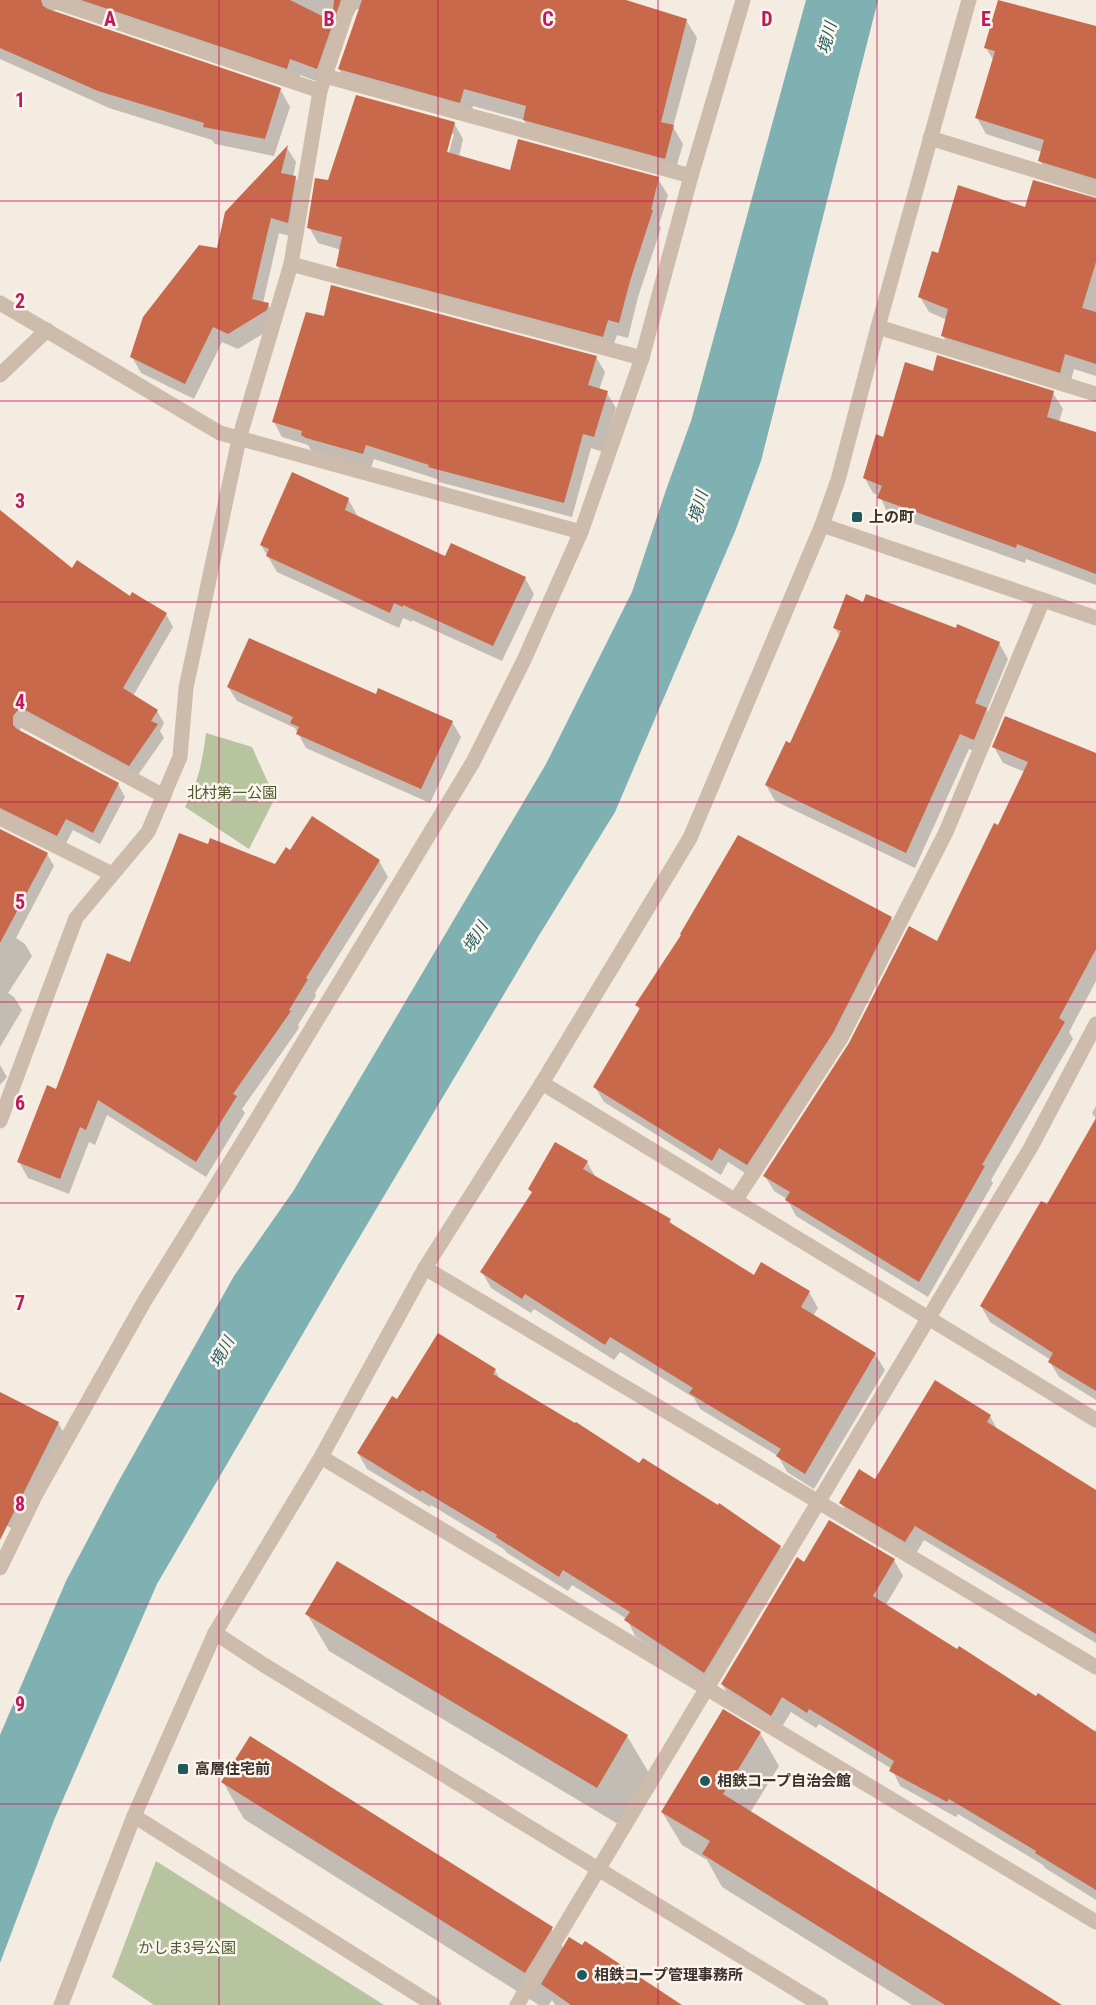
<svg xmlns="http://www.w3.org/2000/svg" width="1096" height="2005" font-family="'Roboto Condensed','Noto Sans JP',sans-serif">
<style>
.green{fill:#b8c4a0}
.water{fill:#7fb0b2}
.shadow{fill:#0003;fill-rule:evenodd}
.building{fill:#c8694b}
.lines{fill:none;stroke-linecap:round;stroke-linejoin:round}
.minor{stroke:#cdbbac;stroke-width:15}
.grid{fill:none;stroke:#c2185b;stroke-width:1.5;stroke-opacity:0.55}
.poi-dot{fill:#1f5a5e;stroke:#fbf5ee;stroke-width:2}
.labels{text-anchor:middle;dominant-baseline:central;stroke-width:5;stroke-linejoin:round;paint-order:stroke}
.poi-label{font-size:15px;font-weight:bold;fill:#3b302b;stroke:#fbf5ee;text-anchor:start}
.park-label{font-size:15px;fill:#4a5a2e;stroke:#fbf5ee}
.water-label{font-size:16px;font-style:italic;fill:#1f5a5e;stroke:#fbf5ee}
.grid-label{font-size:20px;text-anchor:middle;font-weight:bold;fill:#c2185b;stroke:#fbf5ee;stroke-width:5;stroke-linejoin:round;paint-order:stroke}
</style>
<rect width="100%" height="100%" fill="#f4ebe1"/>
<g class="green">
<path d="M206 733 252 747 275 798 249 849 185 807C198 785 203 758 206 733Z"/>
<polygon points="156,1861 384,2005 154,2005 112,1977"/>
</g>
<polygon class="water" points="806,0 878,0 761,461 736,529 615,812 538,937 340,1270 157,1584 54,1820 0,1963 0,1735 66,1581 116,1486 234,1276 294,1190 546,764 632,592 666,490 691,421"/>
<g class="shadow">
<polygon points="9,0 624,0 686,20 697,38 673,127 683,144 674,175 534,137 524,120 473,106 470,120 349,87 339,69 361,9 357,9 353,14 327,85 300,75 297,86 65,8 50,11 280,89 290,107 274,156 215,144 212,140 109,108 0,59 0,3"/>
<polygon points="1096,27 1096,191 1049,177 1040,161 1042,152 986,134 977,118 994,61 986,48"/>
<path d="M454 123 463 139 459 157 511 172 658 179 668 195 659 225 661 228 638 297 628 338 617 335 611 352 347 282 337 266 341 250 318 243 309 227 329 182ZM451 134H454L447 160 444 159Z"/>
<polygon points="287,148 296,162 293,177 295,177 304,193 297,238 279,233 263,303 268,304 277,320 276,326 238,349 222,342 194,399 141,373 132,357 219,250 226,213"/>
<polygon points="1096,199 1096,376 1074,369 1069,388 952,352 943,336 947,320 929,312 920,297 1026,209"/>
<polygon points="596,357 605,372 599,390 607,393 616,408 603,452 591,448 572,517 439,482 437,479 374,459 371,468 316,452 311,450 308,445 282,437 274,422"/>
<polygon points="934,373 1053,393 1063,409 1059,422 1096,434 1096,585 1026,559 1025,563 888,514 880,496 873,493 864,477 884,439"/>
<polygon points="348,499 357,515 357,517 446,558 525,578 534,594 502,661 412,620 412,622 403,618 399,628 277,572 261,545"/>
<polygon points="0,534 166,614 173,627 133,696 157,711 164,723 160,731 164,738 136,778 25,724 20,729 20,731 118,784 125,797 100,844 73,830 64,847 0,825"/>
<polygon points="864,604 999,643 1008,659 987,710 995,725 983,755 969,749 915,868 775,801 766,785 791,745 840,637 835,628"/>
<polygon points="228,687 376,696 452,722 461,737 430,803 306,748 295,728 237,701"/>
<polygon points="994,747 1096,756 1096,981 1069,1032 1073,1039 991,1180 993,1183 928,1297 796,1216 787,1199 774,1191 765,1176 938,943 999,827 1025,772 1003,763"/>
<polygon points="0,831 47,854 54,866 16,938 25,944 32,956 8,993 14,997 22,1010 0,1047"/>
<polygon points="209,846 275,865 290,852 379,861 388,877 315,993 316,996 298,1025 299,1028 242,1109 245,1113 206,1177 107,1115 95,1145 89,1142 69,1194 28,1178 19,1162 56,1091 131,964"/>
<polygon points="891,918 900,934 756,1180 728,1162 721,1175 604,1102 595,1087 640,1011 637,1005"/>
<polygon points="0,1065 7,1077 0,1085"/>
<polygon points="1096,1106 1096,1119 1092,1113"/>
<polygon points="1096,1121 1096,1400 1059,1377 1050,1362 1051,1360 990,1322 981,1306 1048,1206"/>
<polygon points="587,1162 596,1178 669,1220 674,1227 755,1277 809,1292 818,1308 813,1316 875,1354 885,1370 814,1489 787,1472 778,1456 700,1409 694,1398 620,1352 614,1360 534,1309 531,1313 491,1288 482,1272 533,1194 530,1189"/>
<polygon points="495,1370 501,1381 780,1547 789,1563 714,1688 635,1636 627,1619 572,1585 568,1591 507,1553 504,1549 431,1505 430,1507 367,1469 358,1453 397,1401"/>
<polygon points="0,1393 58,1423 68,1440 21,1532 0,1523"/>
<polygon points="990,1416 998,1431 1096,1491 1096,1643 924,1540 914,1557 850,1519 841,1503"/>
<polygon points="894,1560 903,1576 885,1606 1094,1732 1096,1729 1096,1900 1045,1868 1043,1865 958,1814 956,1817 900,1786 892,1769 819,1724 816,1728 791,1712 780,1730 731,1700 722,1684 804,1564"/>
<polygon points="307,1614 627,1736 649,1773 618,1824 329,1651"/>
<polygon points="760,1733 779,1766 750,1813 1059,2005 912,2005 722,1887 707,1860 682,1845 662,1812"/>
<polygon points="223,1782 551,1928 564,1949 679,2005 555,2005 552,2000 549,2005 539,2005 244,1819"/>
</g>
<g class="building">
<polygon points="0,0 41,0 43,6 48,9 281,88 265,139 203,127 204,123 98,91 0,48"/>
<polygon points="81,0 290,0 332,21 334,0 341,0 317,69 290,59 287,69"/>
<polygon points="362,0 626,0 687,19 661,122 674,125 665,159 523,120 526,106 464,89 460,103 338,69"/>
<polygon points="998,0 1096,26 1096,179 1038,161 1044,140 975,118 995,51 984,48"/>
<polygon points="356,95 455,122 447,152 510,170 518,139 659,177 651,210 653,210 630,281 619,323 608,320 603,337 336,266 342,237 307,228 315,178 328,180"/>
<polygon points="288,145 281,173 296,176 288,223 271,218 252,299 269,303 267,310 228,334 213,327 185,384 130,357 143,317 199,245 217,248 225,212"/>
<polygon points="1033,180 1096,198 1096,262 1082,308 1096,312 1096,364 1065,354 1060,373 941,336 948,309 918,297 932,251 938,253 958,185 1025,207"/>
<polygon points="331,285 597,356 588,385 608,391 594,437 583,434 564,503 428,467 429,465 366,445 363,454 306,438 301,435 302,431 272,422 306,312 324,316"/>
<polygon points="937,355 1054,391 1047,417 1096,432 1096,574 1017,544 1016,548 877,498 882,486 863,478 876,434 883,437 905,362 933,371"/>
<polygon points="292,472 349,498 345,510 445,556 451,543 526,577 493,646 403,605 403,607 394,603 390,613 266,556 269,549 260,545"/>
<polygon points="0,510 72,568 77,560 130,596 132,592 167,613 123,688 158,710 151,721 158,724 129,766 27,711 17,711 13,716 13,725 17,729 119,783 93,833 66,819 57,836 0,808"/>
<polygon points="846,594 863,602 866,594 956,628 957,624 1000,642 975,703 987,708 974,740 960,734 906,853 765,785 786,741 790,743 841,631 833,628"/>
<polygon points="249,638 376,694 378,688 453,721 421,789 296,734 299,727 290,723 293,717 227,687"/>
<polygon points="1005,716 1096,753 1096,949 1059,1018 1065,1022 982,1165 985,1166 919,1282 785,1200 790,1192 763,1176 849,1043 909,926 937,941 994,823 998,825 1028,762 992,747"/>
<polygon points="312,816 380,860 306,978 308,979 289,1010 291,1011 233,1094 237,1096 196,1162 98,1100 86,1130 80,1127 60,1179 17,1162 47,1085 56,1089 107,953 130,962 179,833 208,844 210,838 275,864 286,847 290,850"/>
<polygon points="0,829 48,853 0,943"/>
<polygon points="738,835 892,917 833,1033 747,1165 719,1148 712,1161 593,1087 640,1008 635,1005 681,935 680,934"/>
<polygon points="1096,1118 1096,1391 1048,1362 1053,1353 980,1306 1041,1201 1047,1204"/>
<polygon points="555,1142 588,1161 583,1169 671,1219 669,1222 754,1275 761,1262 810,1291 801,1307 876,1353 805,1474 776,1456 781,1449 689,1393 693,1388 610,1337 605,1345 525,1294 522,1299 480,1272 532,1192 528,1189"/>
<polygon points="438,1333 496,1369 493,1374 575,1423 576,1422 639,1463 643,1458 718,1505 719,1503 781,1546 704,1673 624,1620 630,1612 563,1570 559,1577 496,1537 497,1535 422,1490 420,1492 357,1453 392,1396 397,1399"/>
<polygon points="935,1380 991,1415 987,1422 1096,1490 1096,1634 915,1526 905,1542 839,1503 859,1469 875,1479"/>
<polygon points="0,1392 59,1422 0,1540"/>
<polygon points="829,1520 895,1559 873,1596 957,1649 959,1646 1036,1696 1038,1693 1096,1732 1096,1890 1035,1853 1036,1851 949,1799 947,1802 889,1771 894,1761 809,1709 807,1713 782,1697 771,1716 721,1684 797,1557 804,1562"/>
<polygon points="337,1561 628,1735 597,1788 305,1614"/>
<polygon points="723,1709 761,1732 723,1794 1062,2005 945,2005 702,1854 710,1841 661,1812"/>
<polygon points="250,1736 553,1927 525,1973 221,1782"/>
<polygon points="569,1937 582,1945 585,1941 682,2005 571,2005 541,1984"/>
</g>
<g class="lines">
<g class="minor">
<polyline points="51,0 320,91"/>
<polyline points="325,76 691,176"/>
<polyline points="930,138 1096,189"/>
<polyline points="291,264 642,358"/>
<polyline points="0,303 220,433 581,532"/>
<polyline points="878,327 1096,394"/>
<polyline points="0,375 47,330"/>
<polyline points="822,525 1096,618"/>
<polyline points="22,720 164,796"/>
<polyline points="0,818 112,874"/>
<polyline points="542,1083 1096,1420"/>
<polyline points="0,1121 76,918 148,832 180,757 186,688 239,439 291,264 320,91 346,13 352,0"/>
<polyline points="735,1201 841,1038 946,832 1043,600"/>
<polyline points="425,1268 1096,1667"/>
<polyline points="321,1457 1096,1922"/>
<polyline points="0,1568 37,1492 144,1302 246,1137 473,762 524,660 581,532 642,358 691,176 743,0"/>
<polyline points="215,1633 264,1665 821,2005"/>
<polyline points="134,1816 434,2005"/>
<polyline points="61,2005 134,1816 215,1633 321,1457 425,1268 542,1083 690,838 822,525 838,480 878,327 969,0"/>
<polyline points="517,2005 1031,1147 1096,1024"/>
</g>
</g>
<path class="grid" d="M219 0V2005M438 0V2005M658 0V2005M877 0V2005M0 201H1096M0 401H1096M0 602H1096M0 802H1096M0 1002H1096M0 1203H1096M0 1404H1096M0 1604H1096M0 1804H1096"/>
<g class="poi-dot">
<rect x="851" y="511" width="12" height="12" rx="3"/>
<rect x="177" y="1763" width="12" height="12" rx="3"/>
<circle cx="705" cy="1781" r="6"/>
<circle cx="582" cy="1975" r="6"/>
</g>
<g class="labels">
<g class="poi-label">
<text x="869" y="517">上の町</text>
<text x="195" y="1769">高層住宅前</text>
<text x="717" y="1781">相鉄コープ自治会館</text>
<text x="594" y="1975">相鉄コープ管理事務所</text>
</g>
<g class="park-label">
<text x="232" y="793">北村第一公園</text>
<text x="187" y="1948">かしま3号公園</text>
</g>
<g class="water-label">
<text transform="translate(827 38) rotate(-75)">境川</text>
<text transform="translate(698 507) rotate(-74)">境川</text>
<text transform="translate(475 937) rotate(-58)">境川</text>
<text transform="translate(222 1352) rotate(-61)">境川</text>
</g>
</g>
<g class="grid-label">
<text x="110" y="26">A</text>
<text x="329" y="26">B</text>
<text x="548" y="26">C</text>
<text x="767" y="26">D</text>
<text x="986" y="26">E</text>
<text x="20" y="107">1</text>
<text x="20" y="308">2</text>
<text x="20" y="508">3</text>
<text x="20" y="709">4</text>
<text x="20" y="909">5</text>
<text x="20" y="1110">6</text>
<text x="20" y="1310">7</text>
<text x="20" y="1511">8</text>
<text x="20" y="1711">9</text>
</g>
</svg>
